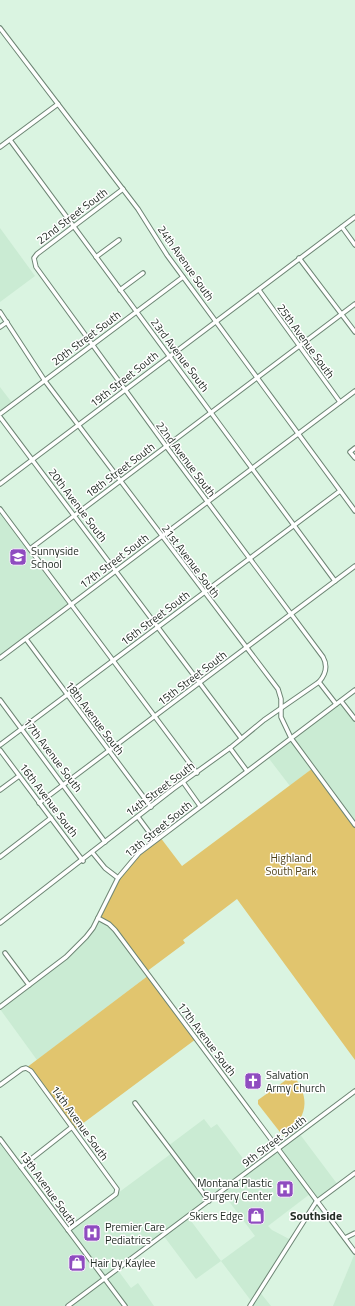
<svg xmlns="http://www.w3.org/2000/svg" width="355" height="1306" font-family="'Titillium Web',sans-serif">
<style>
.built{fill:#caebd3;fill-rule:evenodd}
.green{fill:#e1c56e}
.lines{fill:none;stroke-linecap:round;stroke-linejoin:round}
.minor-casing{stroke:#6d8574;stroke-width:5.5}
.minor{stroke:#fff;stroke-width:3.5}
.labels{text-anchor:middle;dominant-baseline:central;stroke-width:3;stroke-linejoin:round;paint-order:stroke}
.street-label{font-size:11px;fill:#232c25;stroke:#fff}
.poi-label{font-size:11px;fill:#232c25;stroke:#fff;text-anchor:start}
.park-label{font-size:11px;fill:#4e4118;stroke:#fff}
.neighbourhood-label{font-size:12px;font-weight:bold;fill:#232c25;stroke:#fff}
</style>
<rect width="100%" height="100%" fill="#daf4e1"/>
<g class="built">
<polygon points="0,228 35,276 0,302"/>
<polygon points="0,387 13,404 0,414"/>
<polygon points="0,509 71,605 0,658"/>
<polygon points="341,701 355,719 355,825 313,768 290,786 267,756"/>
<polygon points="98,918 109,924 149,975 37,1060 0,1009 78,946"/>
<path d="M204 1119 211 1128 217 1124 251 1169 299 1133 338 1185 316 1202 310 1194 268 1226 272 1230 291 1240 259 1291 271 1306H250L252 1302 221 1261 196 1279 163 1235 117 1269 131 1288 138 1283 154 1306H0V1139L68 1230 172 1153 168 1146ZM222 1192 255 1236 221 1261 188 1217Z"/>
<polygon points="355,1253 355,1306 333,1306"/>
</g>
<g class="green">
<polygon points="313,768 355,825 355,1060 237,899 183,940 185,943 146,972 115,930 98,918 118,878 140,853 160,837 182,866"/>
<polygon points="149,975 196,1039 74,1130 31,1071 26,1068"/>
<path d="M293 1075C311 1098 308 1119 283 1136L258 1104V1100Z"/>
</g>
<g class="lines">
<defs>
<g id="minor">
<polyline points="0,28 138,209 167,255 355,511"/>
<polyline points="10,140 335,581"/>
<polyline points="0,147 58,104"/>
<polyline points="342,227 355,245"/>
<polyline points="96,257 119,240"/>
<polyline points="299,258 355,332"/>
<polyline points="120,290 143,273"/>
<polyline points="259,290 340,402"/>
<polyline points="0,312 45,381 278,689 281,699 281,717 291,738 355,825"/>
<polyline points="0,327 7,322"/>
<polyline points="0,414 183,277"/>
<polyline points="0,417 241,738"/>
<polyline points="355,448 350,452 355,458"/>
<polyline points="0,484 355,217"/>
<polyline points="0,509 197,773"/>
<polyline points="30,549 355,304"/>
<polyline points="26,639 151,807"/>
<polyline points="0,658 355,391"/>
<polyline points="319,682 336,704"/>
<polyline points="0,700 105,842"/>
<polyline points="341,701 355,719"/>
<polyline points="0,745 340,491"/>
<polyline points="230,748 247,771"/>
<polyline points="0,750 83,861"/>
<polyline points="183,782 200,806"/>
<polyline points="0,790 19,776"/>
<polyline points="39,803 355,566"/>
<polyline points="138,817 155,840"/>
<polyline points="92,852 105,868 118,878"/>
<polyline points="0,857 51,818"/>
<polyline points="98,918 109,924 115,930 355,1252"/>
<path d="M0 923 173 789 230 748 264 720 319 682C326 674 328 666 323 657L166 446 36 267 34 258 37 254 123 189"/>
<polyline points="5,953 29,985"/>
<polyline points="0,1007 66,957 86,937 93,928 118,878 139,853 355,690"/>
<polyline points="0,1085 22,1069 26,1068 31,1071 117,1189 116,1194 68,1230"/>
<polyline points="135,1103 209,1201"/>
<polyline points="0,1139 125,1306"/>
<polyline points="21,1167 72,1127"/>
<polyline points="345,1238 355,1233"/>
<polyline points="68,1306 355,1091"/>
<polyline points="250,1306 316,1202 355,1173"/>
</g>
</defs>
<use href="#minor" class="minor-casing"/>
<use href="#minor" class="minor"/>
</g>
<defs>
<symbol id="school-square" viewBox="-11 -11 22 22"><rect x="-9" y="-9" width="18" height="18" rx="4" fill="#8f4cc0" stroke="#fff"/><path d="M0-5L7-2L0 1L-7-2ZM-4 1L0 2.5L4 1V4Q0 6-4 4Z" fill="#fff"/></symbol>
<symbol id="church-square" viewBox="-11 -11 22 22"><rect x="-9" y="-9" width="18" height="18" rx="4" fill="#8f4cc0" stroke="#fff"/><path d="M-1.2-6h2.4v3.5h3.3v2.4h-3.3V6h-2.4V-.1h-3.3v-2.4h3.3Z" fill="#fff"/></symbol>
<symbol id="hospital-square" viewBox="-11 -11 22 22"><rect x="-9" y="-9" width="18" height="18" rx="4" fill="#8f4cc0" stroke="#fff"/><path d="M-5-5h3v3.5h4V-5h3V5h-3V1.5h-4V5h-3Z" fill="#fff"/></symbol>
<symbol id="shop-square" viewBox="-11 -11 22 22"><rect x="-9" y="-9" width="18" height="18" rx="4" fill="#8f4cc0" stroke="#fff"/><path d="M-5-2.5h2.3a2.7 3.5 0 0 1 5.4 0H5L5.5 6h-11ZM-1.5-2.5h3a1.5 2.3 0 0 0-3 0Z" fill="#fff"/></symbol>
</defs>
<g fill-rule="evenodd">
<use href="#school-square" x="8" y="547" width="20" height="20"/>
<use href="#church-square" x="243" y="1071" width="20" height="20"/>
<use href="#hospital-square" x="275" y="1179" width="20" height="20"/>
<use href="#shop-square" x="246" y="1206" width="20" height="20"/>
<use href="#hospital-square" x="82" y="1223" width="20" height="20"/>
<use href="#shop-square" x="67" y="1253" width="20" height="20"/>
</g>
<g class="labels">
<g class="street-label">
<text transform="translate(72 216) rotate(-37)">22nd Street South</text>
<text transform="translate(186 263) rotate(55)">24th Avenue South</text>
<text transform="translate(86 338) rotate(-37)">20th Street South</text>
<text transform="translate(306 341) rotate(54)">25th Avenue South</text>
<text transform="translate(180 355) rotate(53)">23rd Avenue South</text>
<text transform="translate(124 379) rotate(-38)">19th Street South</text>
<text transform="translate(186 459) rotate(53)">22nd Avenue South</text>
<text transform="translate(120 470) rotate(-37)">18th Street South</text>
<text transform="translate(78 505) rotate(53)">20th Avenue South</text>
<text transform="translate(114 561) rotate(-37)">17th Street South</text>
<text transform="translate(191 561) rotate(53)">21st Avenue South</text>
<text transform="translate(155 618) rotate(-37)">16th Street South</text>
<text transform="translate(192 678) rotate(-37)">15th Street South</text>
<text transform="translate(95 718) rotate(53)">18th Avenue South</text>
<text transform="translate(53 755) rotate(53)">17th Avenue South</text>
<text transform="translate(160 789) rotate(-37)">14th Street South</text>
<text transform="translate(49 800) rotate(53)">16th Avenue South</text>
<text transform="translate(158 829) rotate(-39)">13th Street South</text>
<text transform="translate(207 1039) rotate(53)">17th Avenue South</text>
<text transform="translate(80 1123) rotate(54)">14th Avenue South</text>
<text transform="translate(274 1141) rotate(-37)">9th Street South</text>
<text transform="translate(48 1188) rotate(54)">13th Avenue South</text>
</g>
<g class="poi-label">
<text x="31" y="551">Sunnyside<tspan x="31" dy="13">School</tspan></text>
<text x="266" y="1075">Salvation<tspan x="266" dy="13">Army Church</tspan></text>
<text x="272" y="1183" text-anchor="end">Montana Plastic<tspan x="272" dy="13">Surgery Center</tspan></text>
<text x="243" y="1216" text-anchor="end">Skiers Edge</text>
<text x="105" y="1227">Premier Care<tspan x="105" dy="13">Pediatrics</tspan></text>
<text x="90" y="1263">Hair by Kaylee</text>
</g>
<g class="park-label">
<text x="291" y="858">Highland<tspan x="291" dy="13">South Park</tspan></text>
</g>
<g class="neighbourhood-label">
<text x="316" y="1215">Southside</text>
</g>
</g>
</svg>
